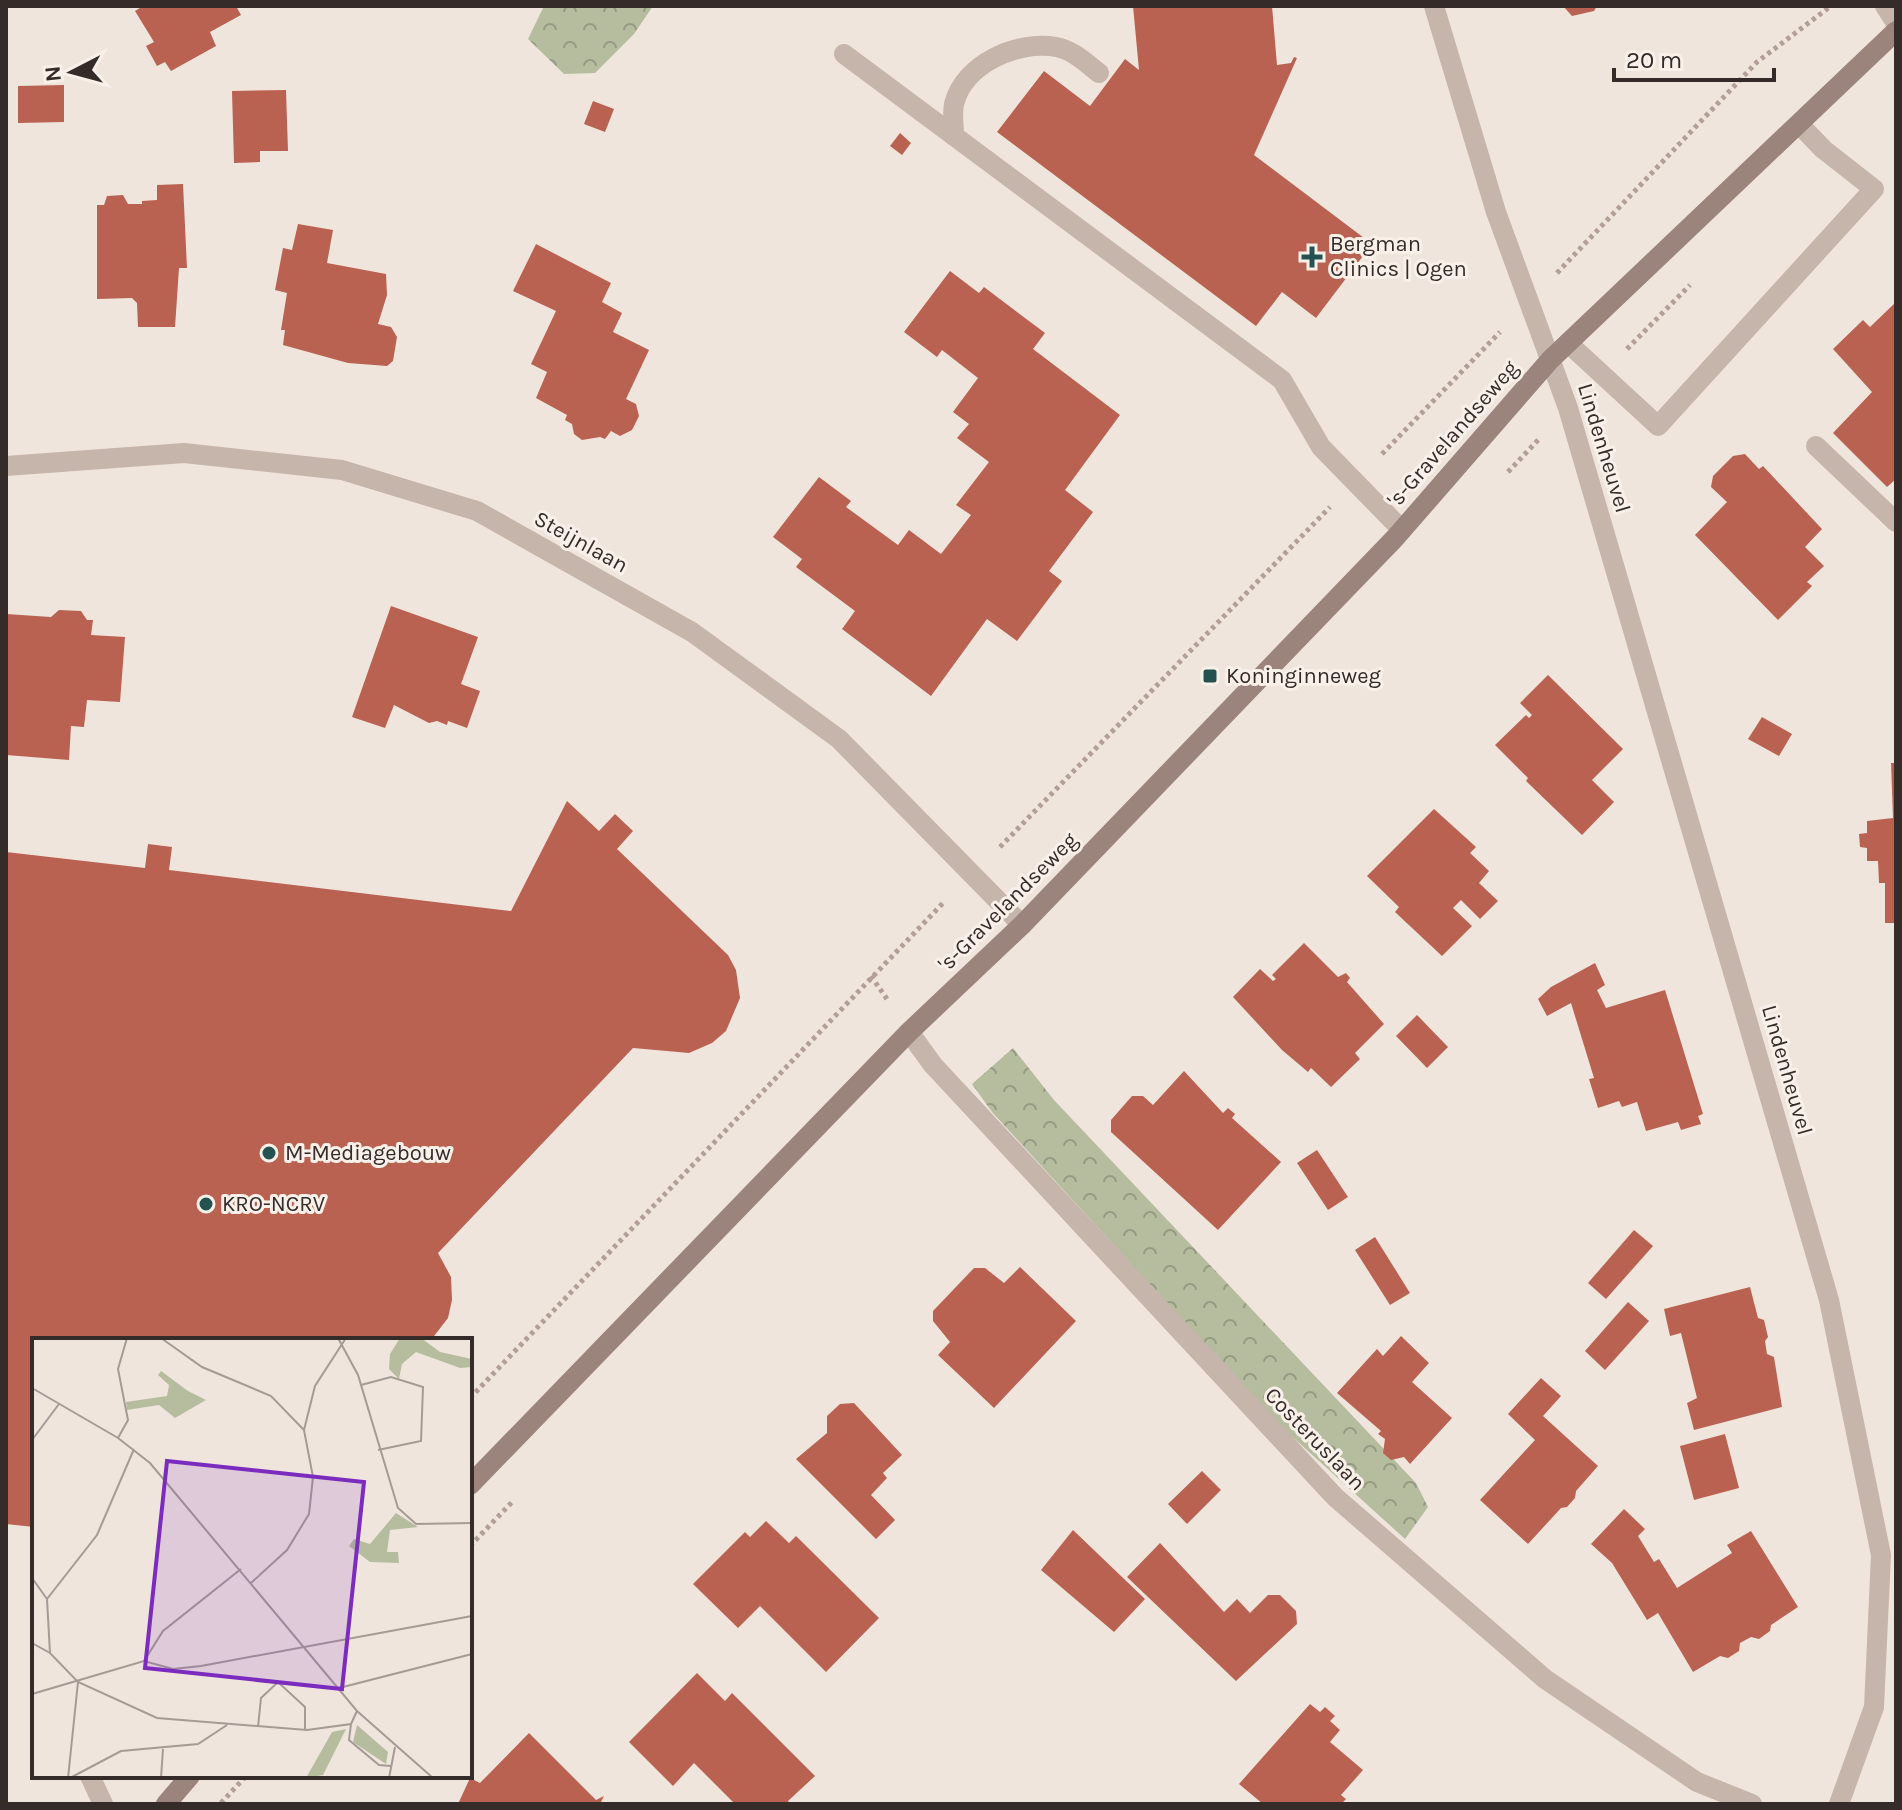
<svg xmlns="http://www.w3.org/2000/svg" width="1902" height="1810" font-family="Karla,sans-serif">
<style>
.forest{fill:url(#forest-crowns)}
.building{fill:#b96251}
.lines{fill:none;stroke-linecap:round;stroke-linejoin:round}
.path{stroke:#b29f95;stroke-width:5;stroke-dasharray:4 4;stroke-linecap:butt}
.service{stroke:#c6b5aa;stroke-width:20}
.minor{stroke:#c6b5aa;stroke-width:20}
.secondary{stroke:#9a847c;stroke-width:20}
.poi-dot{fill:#235251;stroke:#f8f0e9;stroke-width:3}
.labels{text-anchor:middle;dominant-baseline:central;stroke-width:6;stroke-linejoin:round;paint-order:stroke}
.poi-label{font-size:22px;fill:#352c29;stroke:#f8f0e9;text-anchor:start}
.street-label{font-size:22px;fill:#352c29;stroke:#f8f0e9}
.inset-road{fill:none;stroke:#a59b95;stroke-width:2}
.view{fill:#7b2cbf;fill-opacity:0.15;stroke:#7b2cbf;stroke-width:4}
.inset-edge{fill:none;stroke:#352c29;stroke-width:4}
</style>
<defs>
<pattern id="forest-crowns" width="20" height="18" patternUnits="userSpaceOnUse" patternTransform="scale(2)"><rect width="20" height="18" fill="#b6bd9f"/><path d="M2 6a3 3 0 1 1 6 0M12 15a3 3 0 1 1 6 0" fill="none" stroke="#959a82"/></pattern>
</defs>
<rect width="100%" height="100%" fill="#f0e5dd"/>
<g class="forest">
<polygon points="544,6 653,6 634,34 595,73 564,74 528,39"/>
<polygon points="1013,1048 1054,1100 1416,1483 1428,1507 1405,1539 1276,1422 992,1112 972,1084"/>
</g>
<g class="building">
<polygon points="143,6 236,6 241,15 210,32 216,46 171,71 165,62 157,66 146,46 154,42 135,11"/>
<polygon points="1133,6 1272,6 1277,65 1291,63 1294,57 1297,58 1254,155 1372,244 1316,318 1282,292 1256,326 997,132 1044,71 1090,106 1125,59 1139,70"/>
<polygon points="1563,6 1597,6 1594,11 1572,16"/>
<polygon points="64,85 64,122 18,123 18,86"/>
<polygon points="286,90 288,151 260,151 260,162 234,163 232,91"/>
<polygon points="593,101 614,109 605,132 584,124"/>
<polygon points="900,133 911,143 902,155 890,146"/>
<polygon points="183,184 187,268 179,268 175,327 138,327 137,303 132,298 97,299 97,205 104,205 107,196 123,195 128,204 142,204 142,201 157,200 157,185"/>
<polygon points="298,224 333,230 327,263 386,274 387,295 378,324 391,327 397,337 393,361 387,366 348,363 283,345 285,330 281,330 287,293 275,290 283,248 292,250"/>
<polygon points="536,244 611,283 602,302 622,313 613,332 649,350 626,399 636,404 639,416 632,430 620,436 611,431 605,439 600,437 582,440 574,434 572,424 565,420 567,415 536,398 547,372 531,364 556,311 513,291"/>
<polygon points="950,271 979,293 984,287 1045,333 1033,349 1120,415 1065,490 1093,512 1049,571 1062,581 1017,641 987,619 931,696 842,629 855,611 796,567 802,559 773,537 819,477 851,501 846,507 898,545 909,530 941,554 971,515 956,505 989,462 957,438 969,424 953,412 978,378 942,350 937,357 904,332"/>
<polygon points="1896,302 1896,479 1887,487 1833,433 1872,392 1833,349 1863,320 1870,327"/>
<polygon points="1745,454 1759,469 1763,466 1822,529 1805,547 1824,566 1807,582 1812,586 1778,620 1695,535 1727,502 1711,487 1713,476 1733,456"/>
<polygon points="391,606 478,637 461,684 480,691 467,728 448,721 447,725 437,721 429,723 394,705 385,728 352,717"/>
<polygon points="59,610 81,611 87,620 93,620 91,635 125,637 120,702 87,700 84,727 71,726 69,760 6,755 6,614 51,617"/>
<polygon points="1548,675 1623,749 1592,780 1614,802 1582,835 1526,781 1528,778 1495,745 1526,715 1529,718 1532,715 1520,703"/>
<polygon points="1762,717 1792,734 1779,756 1748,739"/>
<polygon points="1891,763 1896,763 1896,923 1885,923 1885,883 1879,883 1878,861 1867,861 1867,848 1860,847 1859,834 1867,833 1867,821 1893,818"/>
<polygon points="567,801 599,831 615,814 633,831 617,849 728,955 736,970 740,998 726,1031 712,1043 689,1053 633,1048 438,1253 451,1277 452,1300 448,1318 431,1340 34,1340 34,1527 6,1524 6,852 145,868 148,844 172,847 169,870 511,911"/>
<polygon points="1434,809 1476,847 1470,853 1489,871 1479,883 1498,901 1480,919 1461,900 1453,908 1472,926 1442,956 1395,912 1399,907 1367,876"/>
<polygon points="1304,943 1338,977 1346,973 1350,978 1347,982 1384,1024 1355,1053 1360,1059 1331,1087 1311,1068 1308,1072 1282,1050 1233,997 1260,969 1273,981 1276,979 1272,975"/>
<polygon points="1595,963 1605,985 1597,990 1606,1008 1665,990 1703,1114 1698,1116 1701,1124 1681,1130 1678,1122 1646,1131 1637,1102 1622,1107 1619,1101 1598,1108 1589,1079 1594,1078 1571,1003 1547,1016 1538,999 1551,987"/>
<polygon points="1417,1015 1448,1047 1427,1068 1396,1036"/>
<polygon points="1184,1071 1223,1113 1228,1108 1235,1114 1232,1118 1281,1162 1218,1230 1111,1132 1111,1120 1132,1096 1143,1096 1153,1105"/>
<polygon points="1317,1150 1348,1197 1328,1210 1297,1163"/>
<polygon points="1634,1230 1653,1246 1606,1299 1588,1283"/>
<polygon points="1375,1237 1410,1293 1390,1305 1355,1250"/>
<polygon points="1020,1267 1076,1321 994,1408 938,1355 950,1342 933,1321 933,1311 974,1268 985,1268 1004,1283"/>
<polygon points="1750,1287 1758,1318 1764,1320 1768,1337 1765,1341 1767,1354 1774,1357 1782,1407 1694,1430 1687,1403 1697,1398 1681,1333 1670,1336 1664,1309"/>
<polygon points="1628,1302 1649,1321 1605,1370 1585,1351"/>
<polygon points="1401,1336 1429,1363 1412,1382 1452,1418 1410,1464 1404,1457 1391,1460 1383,1453 1385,1439 1378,1434 1381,1431 1337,1393 1377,1349 1383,1356"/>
<polygon points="1541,1378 1561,1396 1543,1416 1598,1466 1576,1491 1575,1498 1567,1507 1561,1508 1528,1544 1480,1500 1535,1440 1508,1414"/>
<polygon points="854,1403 902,1455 883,1473 887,1478 871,1495 895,1520 876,1539 796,1459 827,1433 827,1416 840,1404"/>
<polygon points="1725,1434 1739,1488 1694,1500 1680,1446"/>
<polygon points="1202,1471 1221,1490 1187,1524 1168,1504"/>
<polygon points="1624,1509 1645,1529 1638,1536 1654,1562 1659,1559 1677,1588 1732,1553 1727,1545 1751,1531 1798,1607 1771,1625 1770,1631 1759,1639 1751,1637 1740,1643 1739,1651 1728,1658 1720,1656 1693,1672 1658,1613 1647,1620 1612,1563 1591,1544"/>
<polygon points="766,1521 789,1543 796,1536 879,1618 826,1672 760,1606 738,1628 693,1584 745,1532 750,1537"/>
<polygon points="1073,1530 1145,1599 1114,1632 1041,1570"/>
<polygon points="1160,1543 1224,1612 1237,1599 1250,1613 1268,1595 1280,1595 1296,1611 1297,1624 1236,1681 1127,1577"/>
<polygon points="697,1673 725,1701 732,1693 815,1776 788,1801 790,1804 735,1804 694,1763 673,1786 629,1742"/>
<polygon points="1310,1704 1320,1712 1325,1707 1335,1716 1330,1721 1340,1730 1330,1742 1363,1770 1341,1795 1346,1799 1341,1804 1263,1804 1239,1784"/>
<polygon points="529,1733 596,1800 604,1796 600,1804 458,1804 470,1778 480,1783"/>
</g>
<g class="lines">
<g class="path">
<polyline points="1557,273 1757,62 1831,6"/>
<polyline points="1627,349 1690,285"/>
<polyline points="1382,454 1500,332"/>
<polyline points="1508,472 1539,439"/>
<polyline points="1000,847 1330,507"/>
<polyline points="871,976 889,1002"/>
<polyline points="470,1398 944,902"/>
<polyline points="470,1546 514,1500"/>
<polyline points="221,1803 246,1776"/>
</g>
<g class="service">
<polyline points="844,54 1282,380 1321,447 1402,530"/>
<path d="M954 136C954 126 952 114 954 104 964 64 1017 40 1056 47 1073 50 1086 63 1099 73"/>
<polyline points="1568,343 1658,426 1874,189 1823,149 1799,124"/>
<polyline points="90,1776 103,1804"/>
</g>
<g class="minor">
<polyline points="1434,6 1496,212 1568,408 1829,1300 1881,1555 1874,1707 1839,1804"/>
<polyline points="1885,6 1896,23"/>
<polyline points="1816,446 1896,522"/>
<polyline points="6,466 184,453 342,470 477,511 692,632 839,739 1022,925"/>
<polyline points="909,1032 933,1065 1335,1497 1545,1679 1697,1782 1752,1804"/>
</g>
<g class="secondary">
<polyline points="470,1485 909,1032 1022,925 1395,538 1550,360 1896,31"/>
<polyline points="166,1804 190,1776"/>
</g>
</g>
<g class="poi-dot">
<path d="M1308 245h8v8h8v8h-8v8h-8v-8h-8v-8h8z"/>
<rect x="1202" y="668" width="16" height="16" rx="4"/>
<circle cx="269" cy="1153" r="8"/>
<circle cx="206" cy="1204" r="8"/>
</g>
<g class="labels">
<g class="poi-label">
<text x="1330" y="244">Bergman<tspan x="1330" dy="25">Clinics | Ogen</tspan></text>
<text x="1226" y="676">Koninginneweg</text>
<text x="285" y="1153">M-Mediagebouw</text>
<text x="222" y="1204">KRO-NCRV</text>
</g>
<g class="street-label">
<text transform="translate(1453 434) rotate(-49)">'s-Gravelandseweg</text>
<text transform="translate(1604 448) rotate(73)">Lindenheuvel</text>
<text transform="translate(581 542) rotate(29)">Steijnlaan</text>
<text transform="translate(1008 902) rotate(-45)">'s-Gravelandseweg</text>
<text transform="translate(1787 1070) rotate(74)">Lindenheuvel</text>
<text transform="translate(1315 1439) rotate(46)">Costeruslaan</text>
</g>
</g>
<g transform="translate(32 1338)">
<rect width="440" height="440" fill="#f0e5dd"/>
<path d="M325 387 356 414 354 426 321 404Z" fill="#b6bd9f"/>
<path d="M368 0H389L408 14 440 21V29L428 30 384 14 370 26 367 41 357 31 358 16ZM129 33 156 53 174 62 143 80 127 67 95 72 94 64 135 58 137 47 126 37ZM364 175 386 189 358 192 355 214H366L367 225 338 224 317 208 322 201 338 206ZM314 391 291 437 274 440 300 394Z" fill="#b6bd9f"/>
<path class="inset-road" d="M129 0 170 29 239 58 272 92 281 139 277 176 255 212 219 245M306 0 326 37 366 170 384 186 440 185M329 47 359 39 391 49 389 103 346 112M0 50 86 100 118 125 325 373 401 440M272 92 283 48 314 0M86 100 96 82 86 31 95 0M0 102 27 66M0 240 15 261M0 305 18 315 46 344 125 380 275 392 319 386 325 373M18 315 15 261 65 197 102 111M112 323 131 293 209 231M307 350 440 316M0 356 112 323 141 331 169 328 440 278M319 386 317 402 347 427 359 428M226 389 229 360 246 344 273 369V392M36 440 46 344M38 440 89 413 166 406 195 387M129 440 131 411M357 440 363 409"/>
<path class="view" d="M135 123 332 144 310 351 113 330Z"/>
<rect width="440" height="440" class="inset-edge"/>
</g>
<rect width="1902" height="1810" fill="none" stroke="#352c29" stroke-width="16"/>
<g transform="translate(72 72) rotate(264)" stroke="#f8f0e9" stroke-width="6" paint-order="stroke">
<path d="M0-6L14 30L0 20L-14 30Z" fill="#352c29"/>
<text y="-12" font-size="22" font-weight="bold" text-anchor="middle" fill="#352c29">N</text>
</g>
<path d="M1614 68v12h160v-12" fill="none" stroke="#352c29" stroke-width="4"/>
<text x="1626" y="68" font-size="24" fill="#352c29" stroke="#f8f0e9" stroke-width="6" paint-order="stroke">20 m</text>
</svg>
